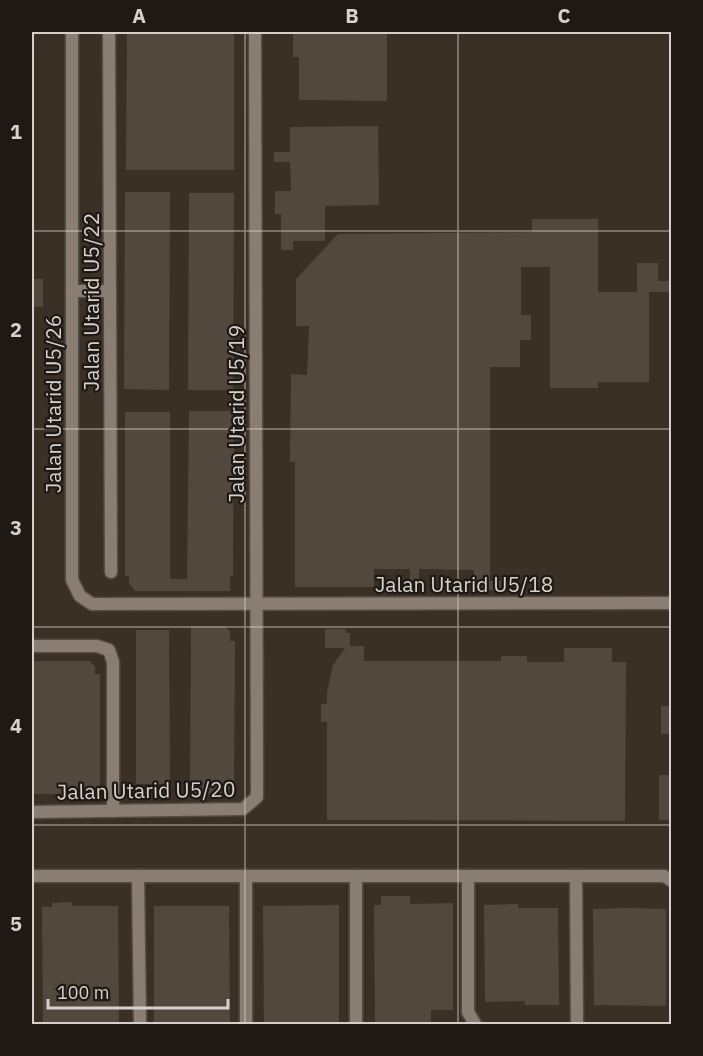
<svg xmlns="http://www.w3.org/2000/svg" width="703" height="1056" font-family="'IBM Plex Sans',sans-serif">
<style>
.building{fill:#53483e}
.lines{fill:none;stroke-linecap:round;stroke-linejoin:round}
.minor-casing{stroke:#544c43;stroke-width:15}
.minor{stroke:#8a7e73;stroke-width:12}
.grid{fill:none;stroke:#d7d0ca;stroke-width:1.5;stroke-opacity:0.55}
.labels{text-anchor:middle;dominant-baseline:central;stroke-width:4.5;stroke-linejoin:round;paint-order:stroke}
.street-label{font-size:21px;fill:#d7d0ca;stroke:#1e1915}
.neatline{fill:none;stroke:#d7d0ca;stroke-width:2}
.grid-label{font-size:20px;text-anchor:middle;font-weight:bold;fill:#d7d0ca}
</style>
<rect width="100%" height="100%" fill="#3a3026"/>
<g class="building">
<polygon points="127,32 234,32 234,170 126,170"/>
<polygon points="293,32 387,32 387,101 299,100 299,57 293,57"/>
<polygon points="378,126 379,205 325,206 325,241 293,241 293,250 281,250 281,214 275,214 275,191 291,191 290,162 274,162 274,152 290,152 290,127"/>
<polygon points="125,192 170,192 169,390 124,389"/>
<polygon points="189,193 234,193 233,390 188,390"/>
<polygon points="532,219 598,219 598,292 637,292 637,263 658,263 658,281 670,281 670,292 649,292 649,382 598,382 598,388 550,388 550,267 521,267 521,315 531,315 531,340 520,340 520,367 490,367 490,581 501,581 501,590 474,590 474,570 419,569 419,588 410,588 410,569 374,569 374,587 295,587 295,462 290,462 291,374 307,375 309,326 296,326 296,279 338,234 532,232"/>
<rect x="32" y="279" width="11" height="28"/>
<polygon points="189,411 234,411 233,576 230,576 230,591 135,591 129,583 129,576 125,576 125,412 170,412 170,579 187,579"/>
<polygon points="191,626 224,626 230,631 230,641 235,641 234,783 229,783 229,789 223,794 190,794"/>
<polygon points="325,629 346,629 346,633 350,633 350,646 364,646 364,661 501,661 501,656 527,656 527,662 564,662 564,648 612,648 612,662 626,662 625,821 327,820 327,722 321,722 321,704 327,704 327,692 333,665 345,648 325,648"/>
<polygon points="136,630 169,630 170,784 136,784"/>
<polygon points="32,661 90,661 95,667 95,674 100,674 100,794 32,794"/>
<rect x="661" y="706" width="11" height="28"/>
<rect x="659" y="775" width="13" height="45"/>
<polygon points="381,896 410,896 410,904 453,903 453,1010 431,1010 431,1024 375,1024 374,905 381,905"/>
<polygon points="72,902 72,906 118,906 119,1024 43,1024 42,907 52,907 52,903"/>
<polygon points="518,904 518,908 558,908 559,1005 525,1005 525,1001 485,1002 484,905"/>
<polygon points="339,905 339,1024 264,1024 263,906"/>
<polygon points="154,906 229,906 230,1024 154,1024"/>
<polygon points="626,908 666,909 666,1006 594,1005 593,909"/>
</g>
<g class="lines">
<defs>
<g id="minor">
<polyline points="72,32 72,580 80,596 92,604 672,603"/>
<polyline points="109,32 111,572"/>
<polyline points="72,291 110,291"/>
<polyline points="32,646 97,646 109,650 113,662 113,811"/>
<polyline points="32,812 243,809 257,797 255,32"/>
<polyline points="32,876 664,876 672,881"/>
<polyline points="138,876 140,1024"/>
<polyline points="356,876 356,1024"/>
<polyline points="468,876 468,1012 475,1024"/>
<polyline points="576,876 577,1024"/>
<polyline points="246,1024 246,876"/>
</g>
</defs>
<use href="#minor" class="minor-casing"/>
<use href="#minor" class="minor"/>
</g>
<path class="grid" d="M245 32V1024M458 32V1024M32 231H672M32 429H672M32 627H672M32 825H672"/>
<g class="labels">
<g class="street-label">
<text transform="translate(91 302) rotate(-90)">Jalan Utarid U5/22</text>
<text transform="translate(53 404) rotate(-90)">Jalan Utarid U5/26</text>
<text transform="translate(236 414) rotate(-90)">Jalan Utarid U5/19</text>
<text x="464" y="584">Jalan Utarid U5/18</text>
<text transform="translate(146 790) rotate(-1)">Jalan Utarid U5/20</text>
</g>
</g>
<rect width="703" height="1056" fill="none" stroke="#1e1915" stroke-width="66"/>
<path d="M48 999v9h180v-9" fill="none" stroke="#d7d0ca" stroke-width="3"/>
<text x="57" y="999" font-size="18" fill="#d7d0ca" stroke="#1e1915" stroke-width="4.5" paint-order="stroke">100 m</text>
<rect x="33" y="33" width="637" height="990" class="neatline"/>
<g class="grid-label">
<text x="139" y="23">A</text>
<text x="352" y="23">B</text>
<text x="564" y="23">C</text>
<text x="16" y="139">1</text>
<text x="16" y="337">2</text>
<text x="16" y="535">3</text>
<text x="16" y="733">4</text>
<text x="16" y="931">5</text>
</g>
</svg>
